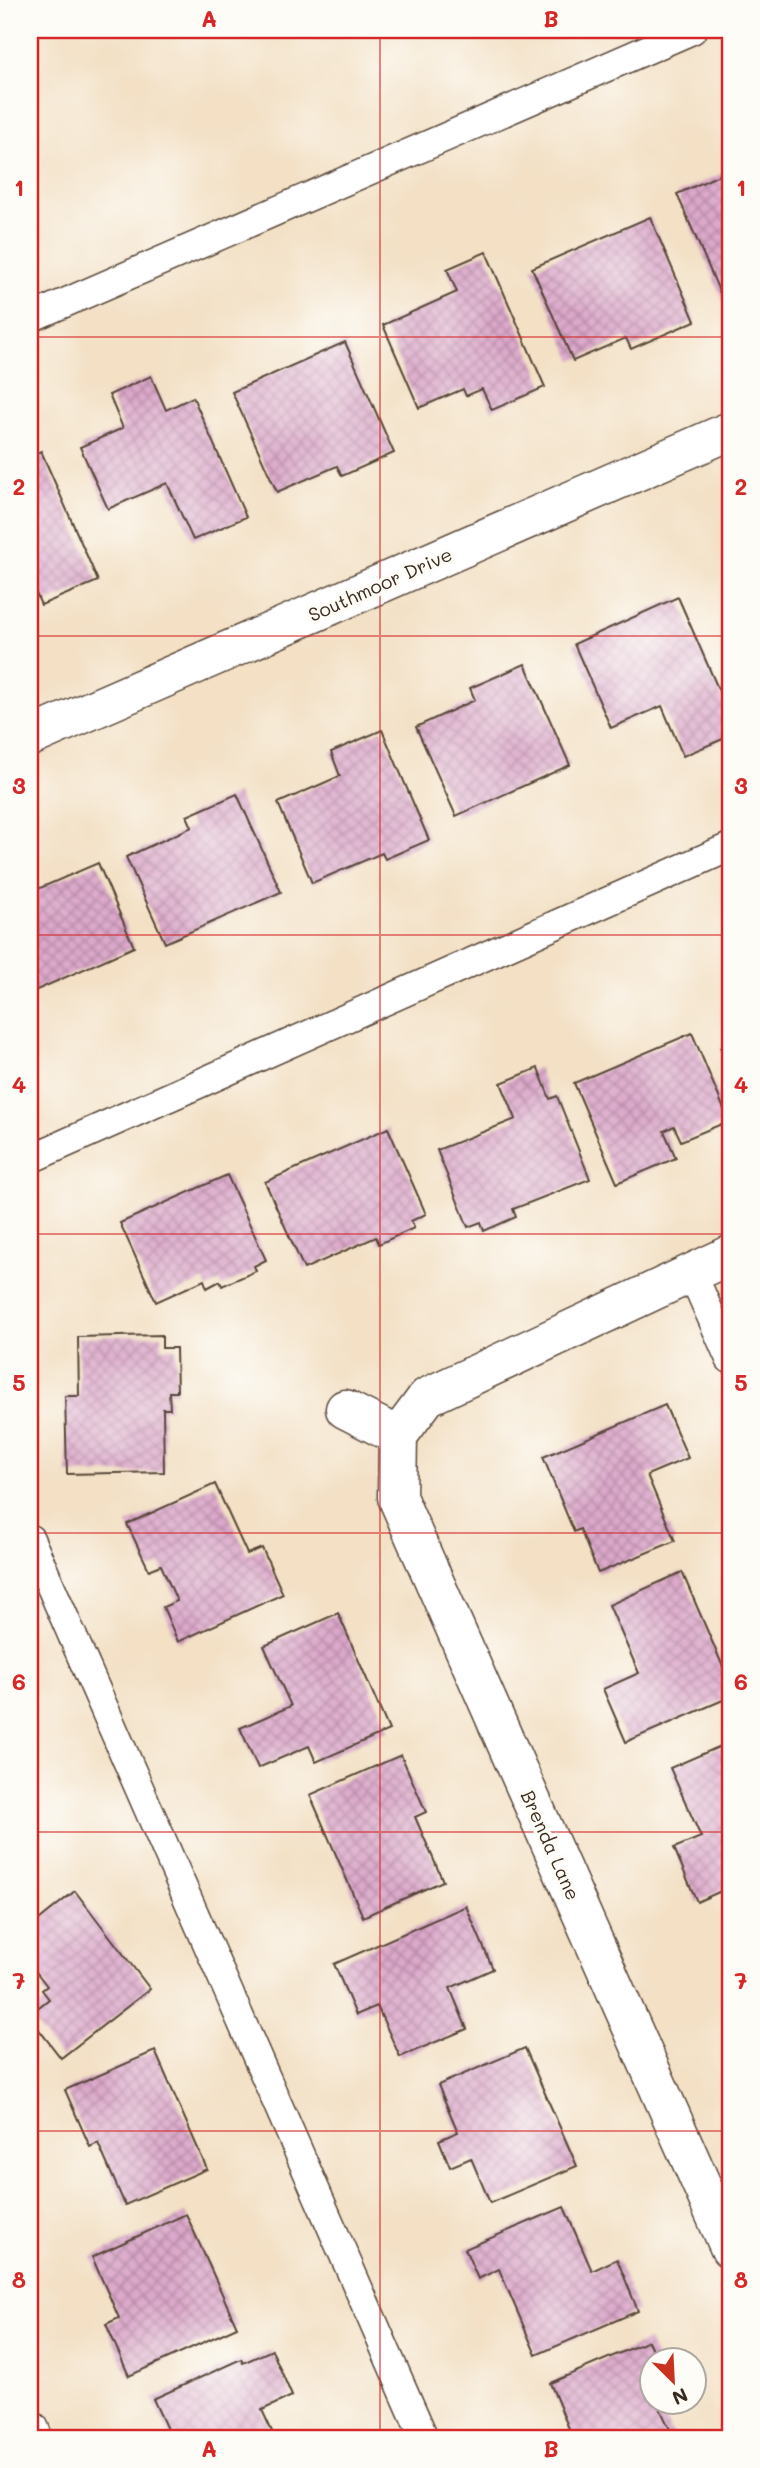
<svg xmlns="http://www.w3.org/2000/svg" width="760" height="2468" font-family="Mali,sans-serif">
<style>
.building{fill:url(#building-cross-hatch)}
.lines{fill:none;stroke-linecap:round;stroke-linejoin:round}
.service-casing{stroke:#574537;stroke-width:31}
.minor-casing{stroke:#574537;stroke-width:41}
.service{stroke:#fff;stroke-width:28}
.minor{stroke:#fff;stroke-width:38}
.grid{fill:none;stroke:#d62828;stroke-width:2;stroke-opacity:0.55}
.labels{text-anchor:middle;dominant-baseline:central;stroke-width:7;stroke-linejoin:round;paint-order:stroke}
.street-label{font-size:19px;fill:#3b2a1e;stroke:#fdfcf7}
.neatline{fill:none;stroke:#d62828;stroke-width:2.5}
.grid-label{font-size:23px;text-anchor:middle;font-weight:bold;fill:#d62828}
</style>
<defs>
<pattern id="building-cross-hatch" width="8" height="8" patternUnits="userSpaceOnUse" patternTransform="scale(1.75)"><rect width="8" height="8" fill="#dca8cb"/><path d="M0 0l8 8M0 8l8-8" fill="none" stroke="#b489a4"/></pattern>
</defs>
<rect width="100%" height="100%" fill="#fdfcf7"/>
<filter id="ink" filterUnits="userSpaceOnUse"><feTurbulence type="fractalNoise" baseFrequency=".0143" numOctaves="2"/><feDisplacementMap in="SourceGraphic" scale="14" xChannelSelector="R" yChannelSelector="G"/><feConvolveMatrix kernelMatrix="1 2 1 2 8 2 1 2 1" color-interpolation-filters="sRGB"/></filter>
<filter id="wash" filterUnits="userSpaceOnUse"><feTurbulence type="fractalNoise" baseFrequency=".00686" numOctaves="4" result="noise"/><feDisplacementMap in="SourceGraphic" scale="28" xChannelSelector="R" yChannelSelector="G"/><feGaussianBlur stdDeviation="1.57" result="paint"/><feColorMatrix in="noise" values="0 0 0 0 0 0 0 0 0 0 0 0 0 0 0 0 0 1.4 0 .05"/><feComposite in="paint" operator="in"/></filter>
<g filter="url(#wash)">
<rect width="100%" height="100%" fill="#f3e0c5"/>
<g id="blocks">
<g class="building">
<polygon points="730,170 730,305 726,307 677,194"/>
<polygon points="650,217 695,321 631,349 626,338 573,361 532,268"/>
<polygon points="486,252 545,387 492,410 482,389 466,396 463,389 419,408 383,325 457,292 447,269"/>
<polygon points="345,342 394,453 342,476 337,466 277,492 232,392"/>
<polygon points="151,376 166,410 193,397 246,517 193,540 167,483 108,509 80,447 123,428 109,395"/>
<polygon points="41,451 98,581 41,605 30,580 30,456"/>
<polygon points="678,597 730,716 730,736 683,756 662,706 611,728 574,644"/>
<polygon points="525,664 570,765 456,816 416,727 475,700 470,688"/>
<polygon points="382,730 429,840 385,859 382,853 312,883 278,803 340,776 331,752"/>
<polygon points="237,794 281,892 165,943 126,857 192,827 187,816"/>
<polygon points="98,863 134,947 30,993 30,884 35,882 38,889"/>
<polygon points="692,1033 729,1121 681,1141 674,1126 664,1131 676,1158 617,1183 574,1083"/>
<polygon points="730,1044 730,1070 721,1048"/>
<polygon points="538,1068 550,1099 557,1096 590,1179 513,1209 516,1217 484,1231 481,1222 468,1227 437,1150 516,1119 501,1083"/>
<polygon points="388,1128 426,1214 411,1221 414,1228 379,1244 376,1237 304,1269 265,1182"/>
<polygon points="227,1175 266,1260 254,1266 256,1271 222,1286 220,1281 207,1288 204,1280 156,1302 120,1223"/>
<polygon points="162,1335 162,1348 176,1348 177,1392 169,1392 170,1409 163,1409 164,1472 67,1474 65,1396 79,1396 78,1337"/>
<polygon points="665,1405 688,1458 647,1475 675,1541 598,1573 580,1529 574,1532 543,1457"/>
<polygon points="215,1484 247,1554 262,1548 283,1594 178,1642 163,1607 177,1601 161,1565 149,1570 127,1524"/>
<polygon points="682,1572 730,1683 730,1697 626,1742 603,1689 639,1673 609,1605"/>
<polygon points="338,1613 389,1730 316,1762 309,1746 258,1768 240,1728 291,1706 264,1646"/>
<polygon points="730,1742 730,1887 697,1902 674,1848 701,1837 670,1768"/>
<polygon points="401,1755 426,1812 415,1817 443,1881 363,1917 310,1795"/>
<polygon points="75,1891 150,1989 61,2058 30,2018 30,2014 49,1999 42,1990 47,1986 30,1964 30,1927"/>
<polygon points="466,1906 493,1969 450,1988 467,2029 400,2057 377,2006 356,2015 334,1964"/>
<polygon points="525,2048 577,2166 490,2203 471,2158 450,2167 439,2140 458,2132 438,2085"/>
<polygon points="155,2051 207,2169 125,2205 98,2143 90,2147 65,2090"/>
<polygon points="564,2207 592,2271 617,2259 638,2311 536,2355 499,2269 478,2279 465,2249"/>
<polygon points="186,2214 237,2327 129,2376 106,2324 119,2318 92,2257"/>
<polygon points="648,2341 657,2360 652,2360 652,2402 657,2402 674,2438 554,2438 570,2431 550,2383"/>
<polygon points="272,2350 292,2396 262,2410 275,2438 171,2438 153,2399 241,2359 243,2363"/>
</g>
</g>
</g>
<g filter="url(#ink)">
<use href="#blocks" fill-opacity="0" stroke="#574537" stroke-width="2"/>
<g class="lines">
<defs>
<g id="service">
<polyline points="30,318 692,30"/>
<polyline points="30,1159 730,847"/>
<polyline points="692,1273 730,1359"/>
<polyline points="30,1539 424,2438"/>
</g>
<g id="minor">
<polyline points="30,737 730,431"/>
<polyline points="345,1409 398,1436 427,1397 730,1255"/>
<polyline points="398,1436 397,1497 730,2249"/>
<polyline points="30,2430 33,2438"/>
</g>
</defs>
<use href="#service" class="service-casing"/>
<use href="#minor" class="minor-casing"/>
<use href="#service" class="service"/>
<use href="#minor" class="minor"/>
</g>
</g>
<path class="grid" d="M380 30V2438M30 337H730M30 636H730M30 935H730M30 1234H730M30 1533H730M30 1832H730M30 2131H730"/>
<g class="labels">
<g class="street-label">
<text transform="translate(380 584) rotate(-24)">Southmoor Drive</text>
<text transform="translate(551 1845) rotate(66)">Brenda Lane</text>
</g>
</g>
<rect width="760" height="2468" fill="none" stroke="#fdfcf7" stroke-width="77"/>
<g transform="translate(673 2381) rotate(156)"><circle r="33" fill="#fdfcf7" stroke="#afa8a0" stroke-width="2"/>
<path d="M0-5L12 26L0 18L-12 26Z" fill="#c8321e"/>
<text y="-10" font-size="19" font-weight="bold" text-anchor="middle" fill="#3b2a1e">N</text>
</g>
<rect x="38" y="38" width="684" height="2392" class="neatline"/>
<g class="grid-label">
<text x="209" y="27">A</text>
<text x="551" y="27">B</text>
<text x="19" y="196">1</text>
<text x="741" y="196">1</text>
<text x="19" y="495">2</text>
<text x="741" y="495">2</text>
<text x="19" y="794">3</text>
<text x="741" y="794">3</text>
<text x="19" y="1093">4</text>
<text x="741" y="1093">4</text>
<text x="19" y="1391">5</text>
<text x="741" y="1391">5</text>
<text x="19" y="1690">6</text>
<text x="741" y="1690">6</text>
<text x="19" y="1989">7</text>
<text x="741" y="1989">7</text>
<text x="19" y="2288">8</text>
<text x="741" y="2288">8</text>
<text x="209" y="2457">A</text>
<text x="551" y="2457">B</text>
</g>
</svg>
